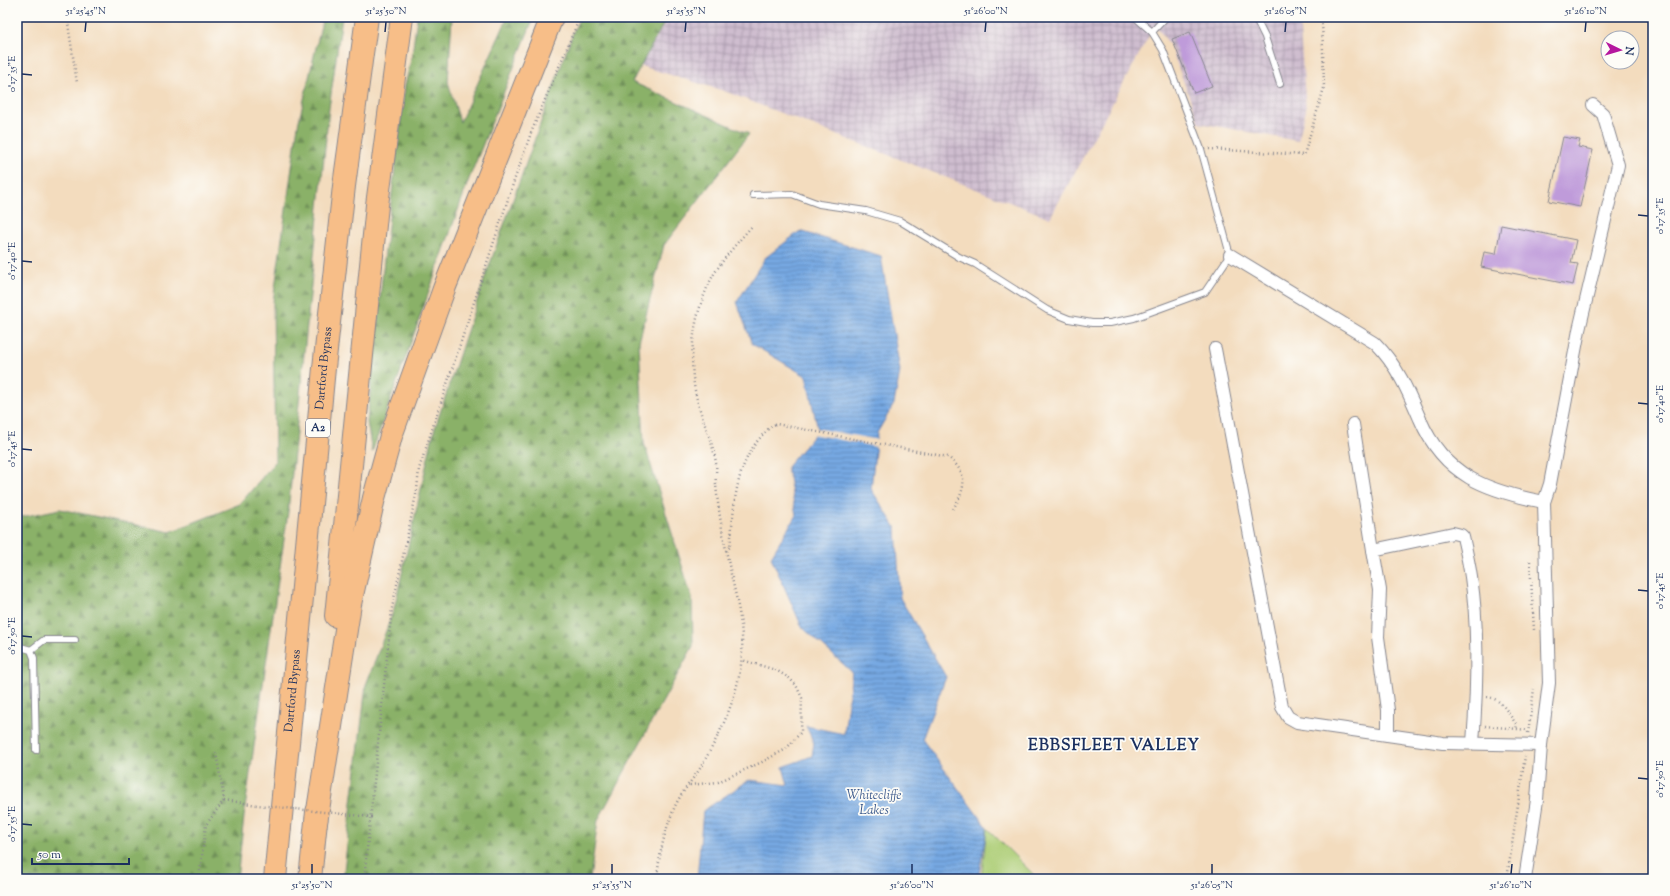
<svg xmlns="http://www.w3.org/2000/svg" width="1670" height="896" font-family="'Sorts Mill Goudy',serif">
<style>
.industrial{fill:url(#industrial-grid)}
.forest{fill:url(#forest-firs);stroke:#527063}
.park{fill:#adce77;stroke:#647e6a}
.water{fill:url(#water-rules);stroke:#486ca0}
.pier{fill:#f3dcbe}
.building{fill:#bf9bda}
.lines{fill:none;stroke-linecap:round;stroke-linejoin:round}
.lane-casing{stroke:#87868e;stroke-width:8}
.street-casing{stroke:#87868e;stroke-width:14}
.highway-casing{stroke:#87868e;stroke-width:24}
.path{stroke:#87868e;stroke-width:2.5;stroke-dasharray:1 3;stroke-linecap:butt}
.lane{stroke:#fff;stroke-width:6}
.street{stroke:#fff;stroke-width:12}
.highway{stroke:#f7be88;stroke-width:22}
.path-bridge{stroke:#87868e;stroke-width:2.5;stroke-dasharray:1 3;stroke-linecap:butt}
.ticks{fill:none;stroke:#1b2f5e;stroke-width:1.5}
.labels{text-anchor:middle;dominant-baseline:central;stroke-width:3.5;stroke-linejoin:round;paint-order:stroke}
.shield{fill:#fdfcf7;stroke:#5f6c8c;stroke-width:1}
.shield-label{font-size:11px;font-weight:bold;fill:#1b2f5e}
.street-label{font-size:12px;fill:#1b2f5e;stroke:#fdfcf7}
.water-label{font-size:13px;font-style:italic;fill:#3b598c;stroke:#fdfcf7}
.district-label{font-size:16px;font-weight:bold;letter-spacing:1px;fill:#1b2f5e;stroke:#fdfcf7}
.neatline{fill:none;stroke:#1b2f5e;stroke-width:1.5}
.ticks-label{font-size:10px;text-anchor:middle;fill:#1b2f5e}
</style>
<defs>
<pattern id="industrial-grid" width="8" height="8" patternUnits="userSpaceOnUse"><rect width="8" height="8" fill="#cfbdcf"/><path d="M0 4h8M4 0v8" fill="none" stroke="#a79aab"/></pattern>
<pattern id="forest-firs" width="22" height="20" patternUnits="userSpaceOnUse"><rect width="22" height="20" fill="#8ab168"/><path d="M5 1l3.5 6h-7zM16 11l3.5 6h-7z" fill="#709059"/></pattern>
<pattern id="water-rules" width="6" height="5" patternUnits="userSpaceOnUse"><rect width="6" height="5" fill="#76a8e2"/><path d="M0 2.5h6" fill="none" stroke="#6089ba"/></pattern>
</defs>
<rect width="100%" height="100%" fill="#fdfcf7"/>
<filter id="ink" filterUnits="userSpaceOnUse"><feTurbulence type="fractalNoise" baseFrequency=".025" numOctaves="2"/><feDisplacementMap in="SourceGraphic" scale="8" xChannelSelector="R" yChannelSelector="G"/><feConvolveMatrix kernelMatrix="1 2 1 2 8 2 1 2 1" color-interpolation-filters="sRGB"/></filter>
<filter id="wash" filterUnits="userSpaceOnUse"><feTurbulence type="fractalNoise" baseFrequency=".012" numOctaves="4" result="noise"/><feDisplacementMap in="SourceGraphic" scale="16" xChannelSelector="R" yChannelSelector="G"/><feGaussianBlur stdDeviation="0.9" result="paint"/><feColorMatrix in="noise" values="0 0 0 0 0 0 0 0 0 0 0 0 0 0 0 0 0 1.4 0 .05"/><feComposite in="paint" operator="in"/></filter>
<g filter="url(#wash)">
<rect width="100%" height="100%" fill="#f3dcbe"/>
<polygon class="industrial" points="668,17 1299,17 1306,110 1298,141 1199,123 1170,45 1155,25 1050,218 724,91 641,66"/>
<g class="forest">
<polygon points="323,17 342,17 329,108 288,512 245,808 237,879 17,879 17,518 60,509 170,532 240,504 275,462 273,302 298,125"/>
<polygon points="417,17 452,17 448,82 460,122 508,17 534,17 469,179 372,452 367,422 385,251 405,86 412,55"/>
<polygon points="580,17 667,17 632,82 749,134 664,245 639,342 644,443 692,598 693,646 598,820 590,879 343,879 366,685 394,609 434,431 482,286 574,30"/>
</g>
<polygon class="park" points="987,828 1037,878 1037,879 981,879"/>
<polygon class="water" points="800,231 881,256 900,371 894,404 877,433 871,489 896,528 900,598 946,677 922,739 987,828 978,879 697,879 703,811 749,780 788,785 783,767 812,756 814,743 806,726 844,734 852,672 802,627 771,557 796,515 787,467 818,430 806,376 752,344 737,302 765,258"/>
<polygon class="pier" points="815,428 878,440 877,447 812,434 816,429"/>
<g id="blocks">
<g class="building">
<polygon points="1190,32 1212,86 1194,93 1172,39"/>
<polygon points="1563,137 1580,140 1578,147 1593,150 1580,207 1549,201"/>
<polygon points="1501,225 1576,240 1571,263 1578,264 1573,285 1481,267 1484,252 1496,254"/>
</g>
</g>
</g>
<g filter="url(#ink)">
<use href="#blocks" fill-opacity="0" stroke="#87868e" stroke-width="1"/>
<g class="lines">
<defs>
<g id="lane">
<polyline points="1255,17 1265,37 1280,84"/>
<polyline points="1152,32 1166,17"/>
<polyline points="753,195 792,194 819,204 866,211 900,221 959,257 975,264 1047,310 1069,319 1092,323 1110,323 1134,318 1205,292 1230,255 1201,149 1163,50 1152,32 1135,17"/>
<polyline points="17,646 31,650 34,658 36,750"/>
<polyline points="31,650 44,640 75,640"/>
</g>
<g id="street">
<path d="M1230 255 1375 343C1397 365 1408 391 1420 419 1444 476 1487 491 1544 502"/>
<polyline points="1215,349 1282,707 1288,717 1297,722 1443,743 1541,745"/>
<polyline points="1353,424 1373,550"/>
<path d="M1388 735V710L1378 637 1380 590 1373 550 1453 533 1461 535 1463 537C1466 550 1469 563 1471 577 1479 630 1477 690 1473 743"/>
<polyline points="1525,879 1537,800 1541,745 1549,683 1544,502 1550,484 1579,330 1618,165 1603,114 1593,105"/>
</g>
<g id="highway">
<polyline points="336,616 377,205 402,17"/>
<polyline points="316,823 350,604 374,498 391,436 444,289 552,17"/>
<path id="s1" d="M275 879 324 368 344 186 367 17"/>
<polyline points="310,879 317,812"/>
</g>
</defs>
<use href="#lane" class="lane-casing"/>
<use href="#street" class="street-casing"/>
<use href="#highway" class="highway-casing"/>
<g class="path">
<polyline points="67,17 77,83"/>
<polyline points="1209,149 1304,155 1324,88 1322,17"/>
<path d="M726 551 730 547C734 509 734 468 760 438 764 433 769 427 776 424L948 457C969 474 966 488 953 509"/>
<polyline points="1530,561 1534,630"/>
<path d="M1487 697C1502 698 1508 714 1517 725L1516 729"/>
<polyline points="1485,726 1528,730"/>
<polyline points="1528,733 1534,689"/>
<polyline points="690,785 718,782 762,762 786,749 801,732 802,698 796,685 789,678 776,670 742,660"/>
<polyline points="199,879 206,825 224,800 216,752"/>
<polyline points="364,879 392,608 417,490 419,469 515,178 531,133 580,17"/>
<path d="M657 879C659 856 664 833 673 811 678 797 690 783 699 770 720 735 740 694 742 653 744 622 734 590 728 560 723 535 718 509 716 484 715 477 717 470 716 463 713 442 703 423 698 403 686 362 693 311 714 274 725 256 739 241 753 225"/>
<polyline points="1507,879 1525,756"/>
</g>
<use href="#lane" class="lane"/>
<use href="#street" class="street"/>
<use href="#highway" class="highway"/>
<polyline class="path-bridge" points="224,800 257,805 372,817"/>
</g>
</g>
<path class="ticks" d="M85 32 86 22M385 32 386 22M685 32 686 22M985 32 986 22M1285 32 1286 22M1585 32 1586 22M22 74 32 75M1638 215 1648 216M22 261 32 262M1638 403 1648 404M22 449 32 450M1638 590 1648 591M22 636 32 637M1638 778 1648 779M22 824 32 825M312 874V864M612 874V864M912 874V864M1212 874V864M1511 874 1512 864"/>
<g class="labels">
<rect class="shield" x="306" y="419" width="24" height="18" rx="3"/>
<g class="shield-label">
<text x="318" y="428">A2</text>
</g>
<g class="street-label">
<text stroke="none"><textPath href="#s1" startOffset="513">Dartford Bypass</textPath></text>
<text stroke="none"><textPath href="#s1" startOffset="189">Dartford Bypass</textPath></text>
</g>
<g class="water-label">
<text x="874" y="796">Whitecliffe<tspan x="874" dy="15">Lakes</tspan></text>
</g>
<g class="district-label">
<text x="1114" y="746">EBBSFLEET VALLEY</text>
</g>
</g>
<rect width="1670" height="896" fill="none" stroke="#fdfcf7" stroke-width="44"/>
<g transform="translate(1620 50) rotate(95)"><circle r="19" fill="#fdfcf7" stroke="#a3aaba"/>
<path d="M0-3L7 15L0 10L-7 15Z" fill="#b5179e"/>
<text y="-6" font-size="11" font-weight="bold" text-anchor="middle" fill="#1b2f5e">N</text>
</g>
<path d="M32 858v6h97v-6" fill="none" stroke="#1b2f5e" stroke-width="2"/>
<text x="38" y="858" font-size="12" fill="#1b2f5e" stroke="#fdfcf7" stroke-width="3" paint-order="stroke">50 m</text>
<rect x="22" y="22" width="1626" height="852" class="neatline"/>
<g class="ticks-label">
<text x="86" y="14">51°25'45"N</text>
<text x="386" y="14">51°25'50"N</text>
<text x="686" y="14">51°25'55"N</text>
<text x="986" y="14">51°26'00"N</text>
<text x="1286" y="14">51°26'05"N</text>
<text x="1586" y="14">51°26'10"N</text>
<text transform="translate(11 74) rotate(-90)" y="4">0°17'35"E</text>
<text transform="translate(1659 216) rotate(-90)" y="4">0°17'35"E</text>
<text transform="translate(11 261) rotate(-90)" y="4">0°17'40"E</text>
<text transform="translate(1659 404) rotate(-90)" y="4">0°17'40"E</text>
<text transform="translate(11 449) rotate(-90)" y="4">0°17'45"E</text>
<text transform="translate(1659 591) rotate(-90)" y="4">0°17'45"E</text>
<text transform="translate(11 636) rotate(-90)" y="4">0°17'50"E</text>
<text transform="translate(1659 779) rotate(-90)" y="4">0°17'50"E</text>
<text transform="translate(11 824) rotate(-90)" y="4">0°17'55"E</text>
<text x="312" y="888">51°25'50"N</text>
<text x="612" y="888">51°25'55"N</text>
<text x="912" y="888">51°26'00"N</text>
<text x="1212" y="888">51°26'05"N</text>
<text x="1511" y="888">51°26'10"N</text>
</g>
</svg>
